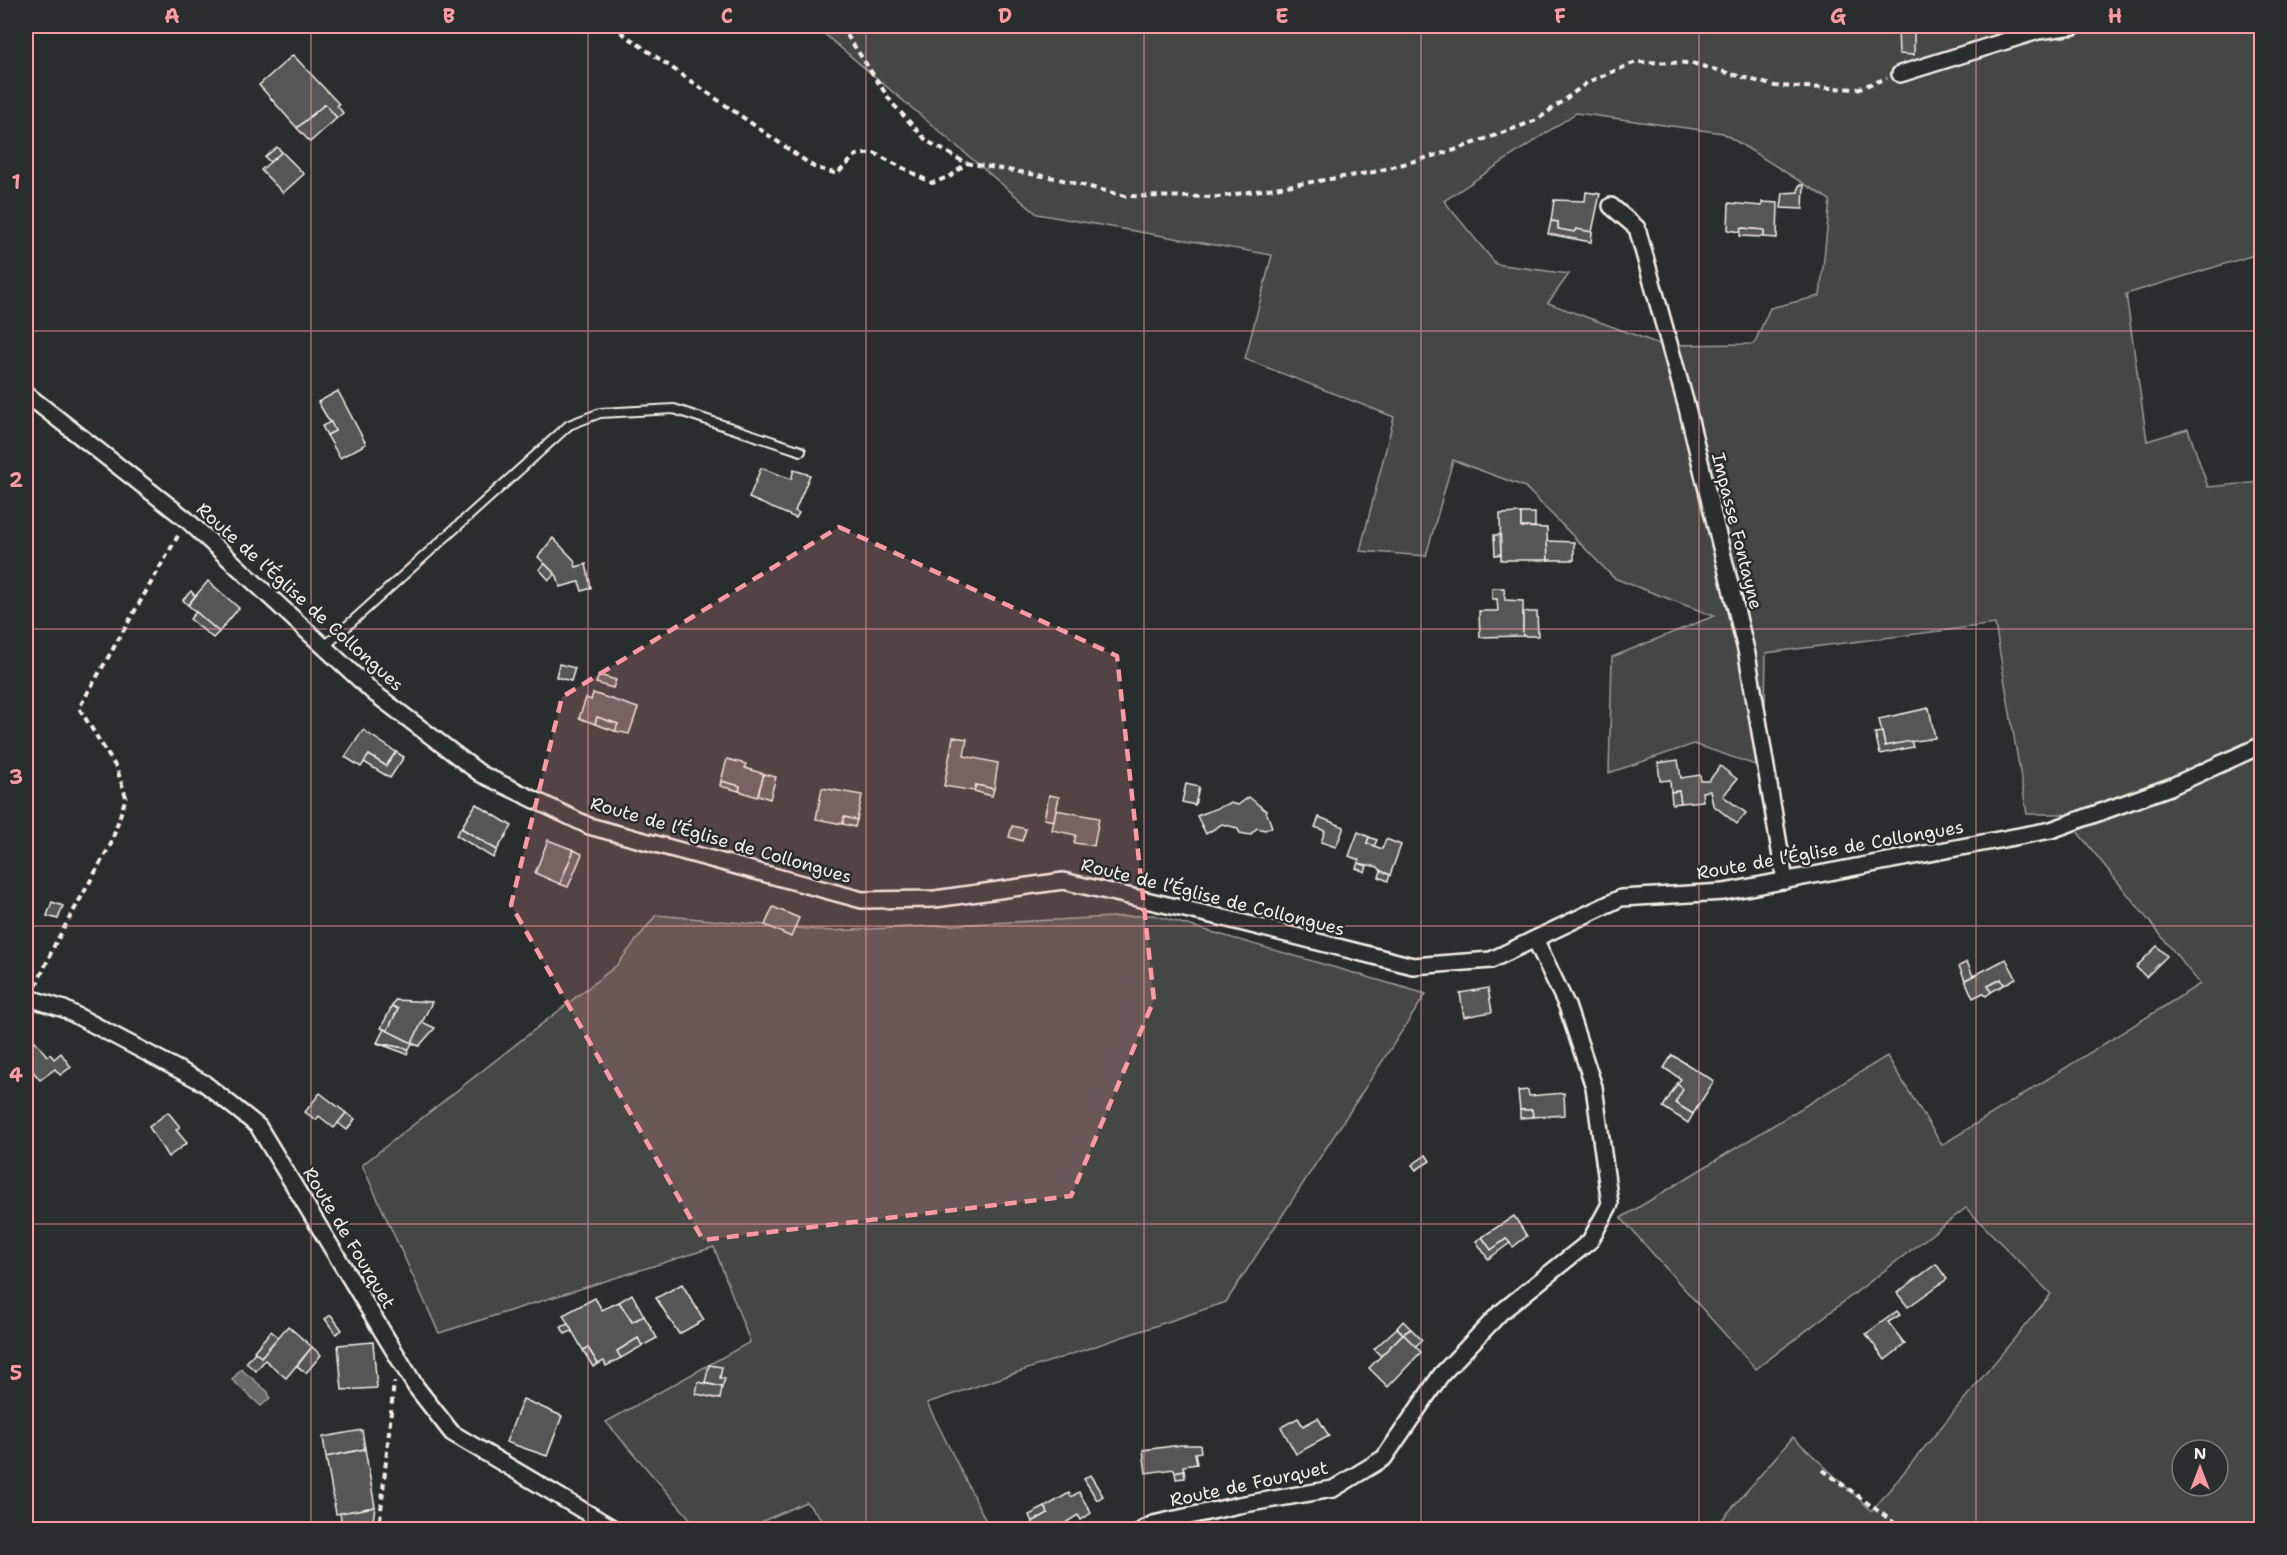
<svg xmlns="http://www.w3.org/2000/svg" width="2287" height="1555" font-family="'Shantell Sans',sans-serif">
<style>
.green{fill:#444645;stroke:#9c9c96;stroke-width:1.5;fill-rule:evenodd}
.water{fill:#676866;stroke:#9f9f9a;stroke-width:1.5}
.building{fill:#555756;stroke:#f4f1e8;stroke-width:1.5}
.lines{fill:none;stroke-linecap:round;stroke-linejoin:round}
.service-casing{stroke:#f4f1e8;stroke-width:12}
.minor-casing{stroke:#f4f1e8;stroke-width:20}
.path{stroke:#f4f1e8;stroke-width:4;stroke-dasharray:6 4.5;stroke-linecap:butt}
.service{stroke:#2a2d2e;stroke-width:8}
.minor{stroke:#2a2d2e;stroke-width:15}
.marked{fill:#ff9aa2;fill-opacity:0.2;stroke:#ff9aa2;stroke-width:4.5;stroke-dasharray:12 8;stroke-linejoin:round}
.grid{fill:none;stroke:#ff9aa2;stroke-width:1.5;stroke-opacity:0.55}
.labels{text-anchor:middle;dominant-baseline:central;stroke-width:5;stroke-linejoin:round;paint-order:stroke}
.street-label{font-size:18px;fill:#f4f1e8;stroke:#2a2d2e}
.neatline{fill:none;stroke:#ff9aa2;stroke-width:2}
.grid-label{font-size:20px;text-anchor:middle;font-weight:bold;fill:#ff9aa2}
</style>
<rect width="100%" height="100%" fill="#2a2d2e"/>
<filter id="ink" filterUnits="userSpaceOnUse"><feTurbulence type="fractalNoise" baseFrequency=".0167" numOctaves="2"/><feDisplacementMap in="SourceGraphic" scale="12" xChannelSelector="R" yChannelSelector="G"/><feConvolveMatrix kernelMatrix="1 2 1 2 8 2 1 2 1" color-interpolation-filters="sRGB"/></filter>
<g filter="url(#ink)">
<g class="green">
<path d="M815 26H2261V253L2126 294 2147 441 2188 429 2208 487 2261 482V1529H1714L1793 1437 1872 1511 2051 1294 1966 1208 1756 1369 1621 1218 1887 1056 1942 1145 2200 984 2063 814H2027L1995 624 1766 653 1764 768 1694 744 1609 773 1612 657 1714 616 1614 578 1525 487 1453 460 1426 556 1360 551 1394 417 1245 359 1272 255 1037 214ZM1576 113 1723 133 1830 200 1820 296 1770 308 1754 344 1662 345 1548 303 1569 274 1496 264 1444 201ZM2182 1450H2218V1486H2182Z"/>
<polygon points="656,915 830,931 1153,915 1426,994 1226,1302 927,1403 990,1529 831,1529 806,1502 745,1529 699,1529 606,1422 750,1342 714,1247 439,1333 362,1165 617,965"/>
</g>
<polygon class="water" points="241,1369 268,1392 270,1398 261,1406 232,1380"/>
<g class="building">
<polygon points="1898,26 1914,26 1914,55 1899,54"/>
<polygon points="293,55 339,104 337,105 343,113 337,118 325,104 297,128 259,85"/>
<polygon points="325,104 337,118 310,142 297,128"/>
<polygon points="277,147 282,152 270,162 265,157"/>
<polygon points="282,152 304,174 283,193 261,170"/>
<polygon points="1799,185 1804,185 1803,209 1781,208 1783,193 1798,192"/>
<polygon points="1586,192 1600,194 1592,232 1576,229 1574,232 1558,229 1558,222 1551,221 1554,200 1585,201"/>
<polygon points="1762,202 1778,203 1777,238 1764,237 1764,230 1741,228 1741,232 1728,230 1729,203 1762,206"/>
<polygon points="1551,221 1558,222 1558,229 1574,232 1576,229 1592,232 1591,242 1548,234"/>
<polygon points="1741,228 1764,230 1764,237 1740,236"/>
<polygon points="338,391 366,444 340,458 327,435 335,431 318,402"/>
<polygon points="331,422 335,431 327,435 322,426"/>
<polygon points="761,468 791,479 794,470 810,475 795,511 799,513 796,518 749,498"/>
<polygon points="1521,513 1521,527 1547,528 1548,560 1501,560 1500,514"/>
<rect x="1521" y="513" width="14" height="14"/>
<polygon points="1494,535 1500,535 1501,554 1495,555"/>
<polygon points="553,538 574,560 576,567 586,564 591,588 582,591 579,582 560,587 557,576 538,557"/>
<polygon points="1547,541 1574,542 1574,560 1548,560"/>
<polygon points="545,564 555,574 549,580 539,569"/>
<polygon points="208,581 239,608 219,632 188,605"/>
<polygon points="1492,588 1504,588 1505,600 1523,601 1523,636 1480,637 1479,611 1498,611 1497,599 1492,599"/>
<polygon points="191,591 195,596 188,605 183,600"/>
<polygon points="196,612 219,632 213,638 190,619"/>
<polygon points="1523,612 1537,612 1538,636 1523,636"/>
<polygon points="559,664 575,668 571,681 556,677"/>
<polygon points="599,675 616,680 613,688 596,683"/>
<polygon points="593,693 638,708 629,734 615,731 618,724 597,717 595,724 579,718 586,698 591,700"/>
<polygon points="1929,708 1935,738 1885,746 1879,719"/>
<polygon points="597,717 618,724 615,731 595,724"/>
<polygon points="363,730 396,752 386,766 369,755 361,767 345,757"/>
<polygon points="1882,732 1885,746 1911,741 1913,747 1880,754 1875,733"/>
<polygon points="953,737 967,739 964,756 998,763 994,789 976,785 974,791 944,786"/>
<polygon points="396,752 404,757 390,778 364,762 369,755 386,766"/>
<polygon points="727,759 746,764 745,768 764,774 757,797 739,791 740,786 721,781"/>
<polygon points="1678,760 1681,778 1700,775 1701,781 1709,781 1720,766 1737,779 1723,796 1746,813 1737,824 1713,805 1710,791 1702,792 1703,801 1681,803 1679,791 1671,792 1670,780 1660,781 1658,763"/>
<polygon points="764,774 776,777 770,799 758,795"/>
<polygon points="721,781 740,786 739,791 720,786"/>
<polygon points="1186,784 1199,787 1195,805 1182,802"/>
<polygon points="976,785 994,789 992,796 974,791"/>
<polygon points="822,788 862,795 857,820 844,817 843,824 816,819"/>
<polygon points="1679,791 1681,803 1672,804 1671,792"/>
<polygon points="1049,795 1059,797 1054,821 1044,819"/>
<polygon points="1249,797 1266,811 1272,827 1265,830 1257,828 1250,835 1240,833 1237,828 1222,824 1206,834 1197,816 1230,803 1238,805"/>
<polygon points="476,804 512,826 497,850 461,828"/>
<polygon points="1056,810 1099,818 1094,846 1074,843 1076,835 1052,830"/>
<polygon points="844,817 857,820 855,827 843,824"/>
<polygon points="1319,817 1344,827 1336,847 1321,842 1325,831 1315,827"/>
<polygon points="1012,826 1026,829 1022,841 1009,837"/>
<polygon points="461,828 497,850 493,858 456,835"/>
<polygon points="1358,832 1369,837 1367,843 1382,849 1386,839 1401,845 1390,875 1381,871 1378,867 1358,863 1359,860 1349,856"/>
<polygon points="1369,837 1377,840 1374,846 1367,843"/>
<polygon points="548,840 574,850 560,884 535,873"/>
<polygon points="574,850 582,854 568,887 560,884"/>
<polygon points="1358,863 1367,866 1365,872 1356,868"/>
<polygon points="1381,871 1390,875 1388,881 1379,877"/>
<polygon points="52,902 63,906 58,919 47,916"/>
<polygon points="773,907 799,918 791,937 765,925"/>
<polygon points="2157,946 2167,956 2146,977 2136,967"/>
<polygon points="2006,959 2016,978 2004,985 2001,979 1988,986 1991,992 1986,996 1983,993 1973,998 1965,980"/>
<polygon points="1967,962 1973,976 1965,980 1959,966"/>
<polygon points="2001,979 2004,985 1991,992 1988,986"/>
<polygon points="1488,988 1492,1012 1464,1017 1460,993"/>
<polygon points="395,1000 432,1002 412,1043 387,1031 398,1009 392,1006"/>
<polygon points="392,1006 398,1009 387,1031 381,1028"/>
<polygon points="422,1022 435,1028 419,1046 412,1043"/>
<polygon points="384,1029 412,1043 409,1049 377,1043"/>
<polygon points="35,1041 47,1056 50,1054 54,1059 61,1053 71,1067 60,1075 55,1069 40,1080 31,1069 29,1072 26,1068 26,1049"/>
<polygon points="377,1043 409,1049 407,1054"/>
<polygon points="1672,1055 1714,1081 1693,1114 1675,1103 1683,1089 1677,1084 1681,1079 1664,1068"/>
<polygon points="1677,1084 1683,1089 1675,1103 1693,1114 1688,1123 1663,1107"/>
<polygon points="1528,1090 1529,1096 1564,1093 1565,1115 1533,1117 1532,1110 1520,1110 1518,1091"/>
<polygon points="320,1093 346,1113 334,1128 319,1116 316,1120 305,1112"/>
<polygon points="1520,1110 1532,1110 1533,1117 1520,1118"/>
<polygon points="168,1112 180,1127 176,1130 187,1143 168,1157 149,1127"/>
<polygon points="346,1113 355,1119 347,1130 338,1123"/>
<polygon points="1426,1155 1430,1161 1416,1170 1412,1165"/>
<polygon points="1514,1216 1527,1236 1513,1247 1506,1239 1491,1250 1482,1237"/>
<polygon points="1482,1237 1491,1250 1506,1239 1510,1243 1488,1259 1476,1241"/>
<polygon points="1936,1264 1947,1279 1908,1307 1897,1293"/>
<polygon points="682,1284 704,1320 679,1334 656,1298"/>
<polygon points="632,1294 644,1316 632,1322 619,1302"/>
<polygon points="595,1298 602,1310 619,1302 632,1322 644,1316 657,1338 642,1346 638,1338 617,1351 621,1358 606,1366 604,1361 598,1364 588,1348 583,1350 563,1315"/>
<polygon points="1897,1311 1900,1315 1888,1322 1905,1344 1885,1360 1866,1334"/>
<polygon points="331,1315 342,1330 336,1334 325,1319"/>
<polygon points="1403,1321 1411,1329 1403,1334 1397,1328"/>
<polygon points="568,1324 572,1331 565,1334 561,1327"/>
<polygon points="288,1326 312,1347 286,1378 265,1360 256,1371 246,1363 255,1352 261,1357"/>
<polygon points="1397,1328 1403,1334 1381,1356 1374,1349"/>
<polygon points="1411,1329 1422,1340 1415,1347 1403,1334"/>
<polygon points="271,1331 278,1337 261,1357 254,1351"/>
<polygon points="1403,1334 1421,1352 1388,1387 1369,1368"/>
<polygon points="638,1338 642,1346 621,1358 617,1351"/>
<polygon points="373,1342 377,1388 342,1390 338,1345"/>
<polygon points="312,1347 321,1355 306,1373 297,1366"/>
<polygon points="588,1348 598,1364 593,1367 583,1350"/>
<polygon points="709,1365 722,1367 720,1378 725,1379 722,1387 705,1383"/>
<polygon points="698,1382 722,1387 720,1399 696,1394"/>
<polygon points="523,1399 562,1416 547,1456 506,1442"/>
<polygon points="1298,1418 1303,1426 1318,1418 1329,1436 1296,1454 1281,1427"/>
<polygon points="362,1430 365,1449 326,1457 323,1437"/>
<polygon points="1181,1445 1200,1445 1201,1452 1195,1453 1197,1464 1183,1466 1184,1470 1175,1472 1174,1469 1146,1473 1143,1450"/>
<polygon points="365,1449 375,1507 336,1514 326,1457"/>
<polygon points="1184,1470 1185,1478 1176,1479 1175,1472"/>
<polygon points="1090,1475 1103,1496 1097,1500 1084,1479"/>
<polygon points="1079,1492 1091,1513 1081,1520 1078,1515 1065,1523 1067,1527 1062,1530 1037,1530 1032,1522 1048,1513 1045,1507 1069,1493 1071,1497"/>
<polygon points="375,1507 372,1527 342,1527 340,1513"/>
<polygon points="1045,1507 1048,1513 1032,1522 1029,1515"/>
<rect x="342" y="1527" width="22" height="3"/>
</g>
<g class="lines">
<defs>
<polyline id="service" points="324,647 569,425 600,413 674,409 801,451"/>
<g id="minor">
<polyline points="1900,74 2038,31 2074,26"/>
<polyline points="1611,206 1637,228 1687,408 1747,654 1785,881"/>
<polyline points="26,394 187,520 374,693 481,774 589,826 862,900 935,899 1063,881 1224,918 1413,966 1491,960 1621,898 1724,892 2051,830 2170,787 2262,745"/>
<polyline points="26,997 64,1009 204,1083 258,1126 416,1387 452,1433 616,1530"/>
<polyline points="1142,1530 1153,1524 1239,1505 1333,1489 1384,1458 1441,1375 1500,1313 1590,1241 1610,1204 1594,1087 1567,1006 1535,939"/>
</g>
</defs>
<use href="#service" class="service-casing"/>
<use href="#minor" class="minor-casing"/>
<g class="path">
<polyline points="612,26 814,167 837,174 856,155 874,153 932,183 951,176 966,163"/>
<polyline points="841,26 892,103 927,141 966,163 1055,178 1125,196 1218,197 1374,172 1455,150 1537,120 1588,82 1636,62 1691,63 1775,86 1857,89 1887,78"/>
<polyline points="36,986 55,944 111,844 126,797 117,769 79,708 179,534"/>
<polyline points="1823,1470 1904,1530"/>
<polyline points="379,1530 394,1382"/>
</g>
<use href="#service" class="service"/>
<use href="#minor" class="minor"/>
</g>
</g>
<path class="marked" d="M839 527 1117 656 1154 1000 1071 1196 703 1240 511 905 562 697Z"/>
<path class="grid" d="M311 26V1530M588 26V1530M866 26V1530M1144 26V1530M1421 26V1530M1699 26V1530M1976 26V1530M26 331H2262M26 629H2262M26 926H2262M26 1224H2262"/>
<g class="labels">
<g class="street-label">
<text transform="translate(1737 531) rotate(76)">Impasse Fontayne</text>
<text transform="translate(300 597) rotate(42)">Route de l’Église de Collongues</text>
<text transform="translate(721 840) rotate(16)">Route de l’Église de Collongues</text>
<text transform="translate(1830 850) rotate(-10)">Route de l’Église de Collongues</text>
<text transform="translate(1213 897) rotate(14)">Route de l’Église de Collongues</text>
<text transform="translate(349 1238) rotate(59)">Route de Fourquet</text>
<text transform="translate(1249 1484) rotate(-12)">Route de Fourquet</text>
</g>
</g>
<rect width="2287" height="1555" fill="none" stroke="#2a2d2e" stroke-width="66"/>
<g transform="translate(2200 1468)"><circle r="28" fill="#2a2d2e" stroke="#7b7b78" stroke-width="1.5"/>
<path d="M0-4.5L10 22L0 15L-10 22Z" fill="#ff9aa2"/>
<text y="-9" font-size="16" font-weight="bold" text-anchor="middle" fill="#f4f1e8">N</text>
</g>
<rect x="33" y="33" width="2221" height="1489" class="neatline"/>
<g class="grid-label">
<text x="172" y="23">A</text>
<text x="449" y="23">B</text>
<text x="727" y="23">C</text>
<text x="1005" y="23">D</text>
<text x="1282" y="23">E</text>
<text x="1560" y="23">F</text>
<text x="1838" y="23">G</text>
<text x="2115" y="23">H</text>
<text x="16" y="189">1</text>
<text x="16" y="487">2</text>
<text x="16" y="784">3</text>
<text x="16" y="1082">4</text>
<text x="16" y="1380">5</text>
</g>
</svg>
